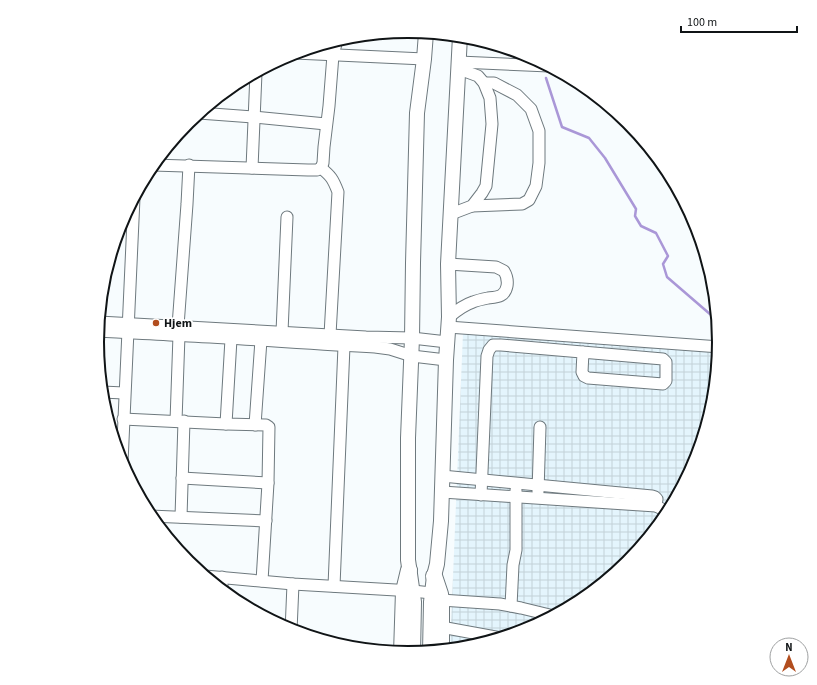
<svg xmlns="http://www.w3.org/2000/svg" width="817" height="685" font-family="'Source Sans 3',sans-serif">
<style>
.industrial{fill:url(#industrial-grid)}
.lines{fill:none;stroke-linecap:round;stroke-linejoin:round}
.stream{stroke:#aa97d7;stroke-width:2.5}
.minor-casing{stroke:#6e797e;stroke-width:13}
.major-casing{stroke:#6e797e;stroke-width:16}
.highway-casing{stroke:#6e797e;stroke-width:18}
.minor{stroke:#fff;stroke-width:11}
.major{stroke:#fff;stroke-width:14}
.highway{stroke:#fff;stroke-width:16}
.poi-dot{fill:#b24d1e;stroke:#fff;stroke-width:1.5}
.labels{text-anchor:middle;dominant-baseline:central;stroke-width:3.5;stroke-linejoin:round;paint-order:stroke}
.poi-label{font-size:12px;font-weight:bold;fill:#101416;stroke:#fff;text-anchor:start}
.rim{fill:none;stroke:#101416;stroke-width:2}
</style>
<defs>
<pattern id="industrial-grid" width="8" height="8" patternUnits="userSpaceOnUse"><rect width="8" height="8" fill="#e4f5fd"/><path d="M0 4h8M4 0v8" fill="none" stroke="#c3d1d8"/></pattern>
</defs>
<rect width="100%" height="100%" fill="#f7fcfe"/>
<polygon class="industrial" points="463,333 719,349 714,403 696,462 667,516 629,563 581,602 527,630 469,648 450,650"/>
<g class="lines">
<polyline class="stream" points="546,78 562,127 589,138 605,158 636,209 635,216 641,226 656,233 668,256 663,264 667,277 718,321"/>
<defs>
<g id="minor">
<polyline points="295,53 424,59"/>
<polyline points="459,62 549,66"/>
<polyline points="199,113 253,117 326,124"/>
<polyline points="153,165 308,170 317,170 321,168"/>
<polyline points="252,168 256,73"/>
<path d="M321 168C331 176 333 179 338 192L330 335"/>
<polyline points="321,168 323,163 324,147 329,106 333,55 337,40"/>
<polyline points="472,206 522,204 529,200 536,186 539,163 539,131 531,109 517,95 494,83 484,83"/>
<polyline points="451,214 472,206 482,193 486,186 492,124 490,98 484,83 478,76 459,69"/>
<path d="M448 264 496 267 504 271C507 276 508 280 507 286 505 297 497 297 488 298 483 299 478 300 473 302 464 305 456 311 449 317"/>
<polyline points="99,322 366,337 412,338 447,342"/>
<polyline points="178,326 187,204 189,165"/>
<polyline points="448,327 720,347"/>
<path d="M98 331C129 333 159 334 189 336 251 339 313 344 375 347L390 349 412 356 446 360"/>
<polyline points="282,332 287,217"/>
<polyline points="102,392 124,393"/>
<polyline points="123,419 226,424 266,425 269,427 268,483 262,581"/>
<polyline points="176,421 179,335"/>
<polyline points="226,424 231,339"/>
<polyline points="255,425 261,340"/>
<polyline points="122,463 134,198"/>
<polyline points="442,476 652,496 655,497 657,499 656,506"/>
<polyline points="182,478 268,483"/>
<polyline points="442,492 656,506 666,511 669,513"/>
<polyline points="538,492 540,427"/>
<polyline points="481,495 487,356 489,350 493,345 501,345 663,359 666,362 666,381 663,384 588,378 584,376 582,372 583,352"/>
<polyline points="150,516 266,521"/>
<polyline points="181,517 184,421"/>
<polyline points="205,576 293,584 413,591 440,594"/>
<polyline points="334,586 344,346"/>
<polyline points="222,590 222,577"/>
<polyline points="441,600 500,604 521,608 554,616"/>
<polyline points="511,606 513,565 516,550 516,490"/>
<polyline points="441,627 501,638"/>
<polyline points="291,631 293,584"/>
</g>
<g id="major">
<polyline points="430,652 431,602 434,576 437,564 441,521 446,360 449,317 448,264 460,36"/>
<polyline points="413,654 414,602 408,560 408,438 412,338 413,263 417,113 424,59 426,33"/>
</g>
<g id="highway">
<polyline points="434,576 440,594 441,600 441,651"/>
<polyline points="402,653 404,591 409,570"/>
</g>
</defs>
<use href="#minor" class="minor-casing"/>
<use href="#major" class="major-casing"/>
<use href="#highway" class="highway-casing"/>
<use href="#minor" class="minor"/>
<use href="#major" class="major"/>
<use href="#highway" class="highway"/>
</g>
<circle class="poi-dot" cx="156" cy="323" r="4"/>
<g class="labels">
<g class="poi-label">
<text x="164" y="323">Hjem</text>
</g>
</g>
<path d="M0 0H817V685H0ZM104 342a304 304 0 1 1 608 0a304 304 0 1 1-608 0Z" fill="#fff" fill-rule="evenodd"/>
<path class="rim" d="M104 342a304 304 0 1 1 608 0a304 304 0 1 1-608 0Z"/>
<g transform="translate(789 657)"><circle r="19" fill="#ffffff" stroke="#9fa1a2"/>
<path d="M0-3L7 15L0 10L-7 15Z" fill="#b24d1e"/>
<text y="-6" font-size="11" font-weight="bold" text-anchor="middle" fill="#101416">N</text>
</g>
<path d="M681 26v6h116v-6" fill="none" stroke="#101416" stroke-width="2"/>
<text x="687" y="26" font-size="12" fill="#101416" stroke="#ffffff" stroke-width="3" paint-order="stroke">100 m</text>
</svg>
